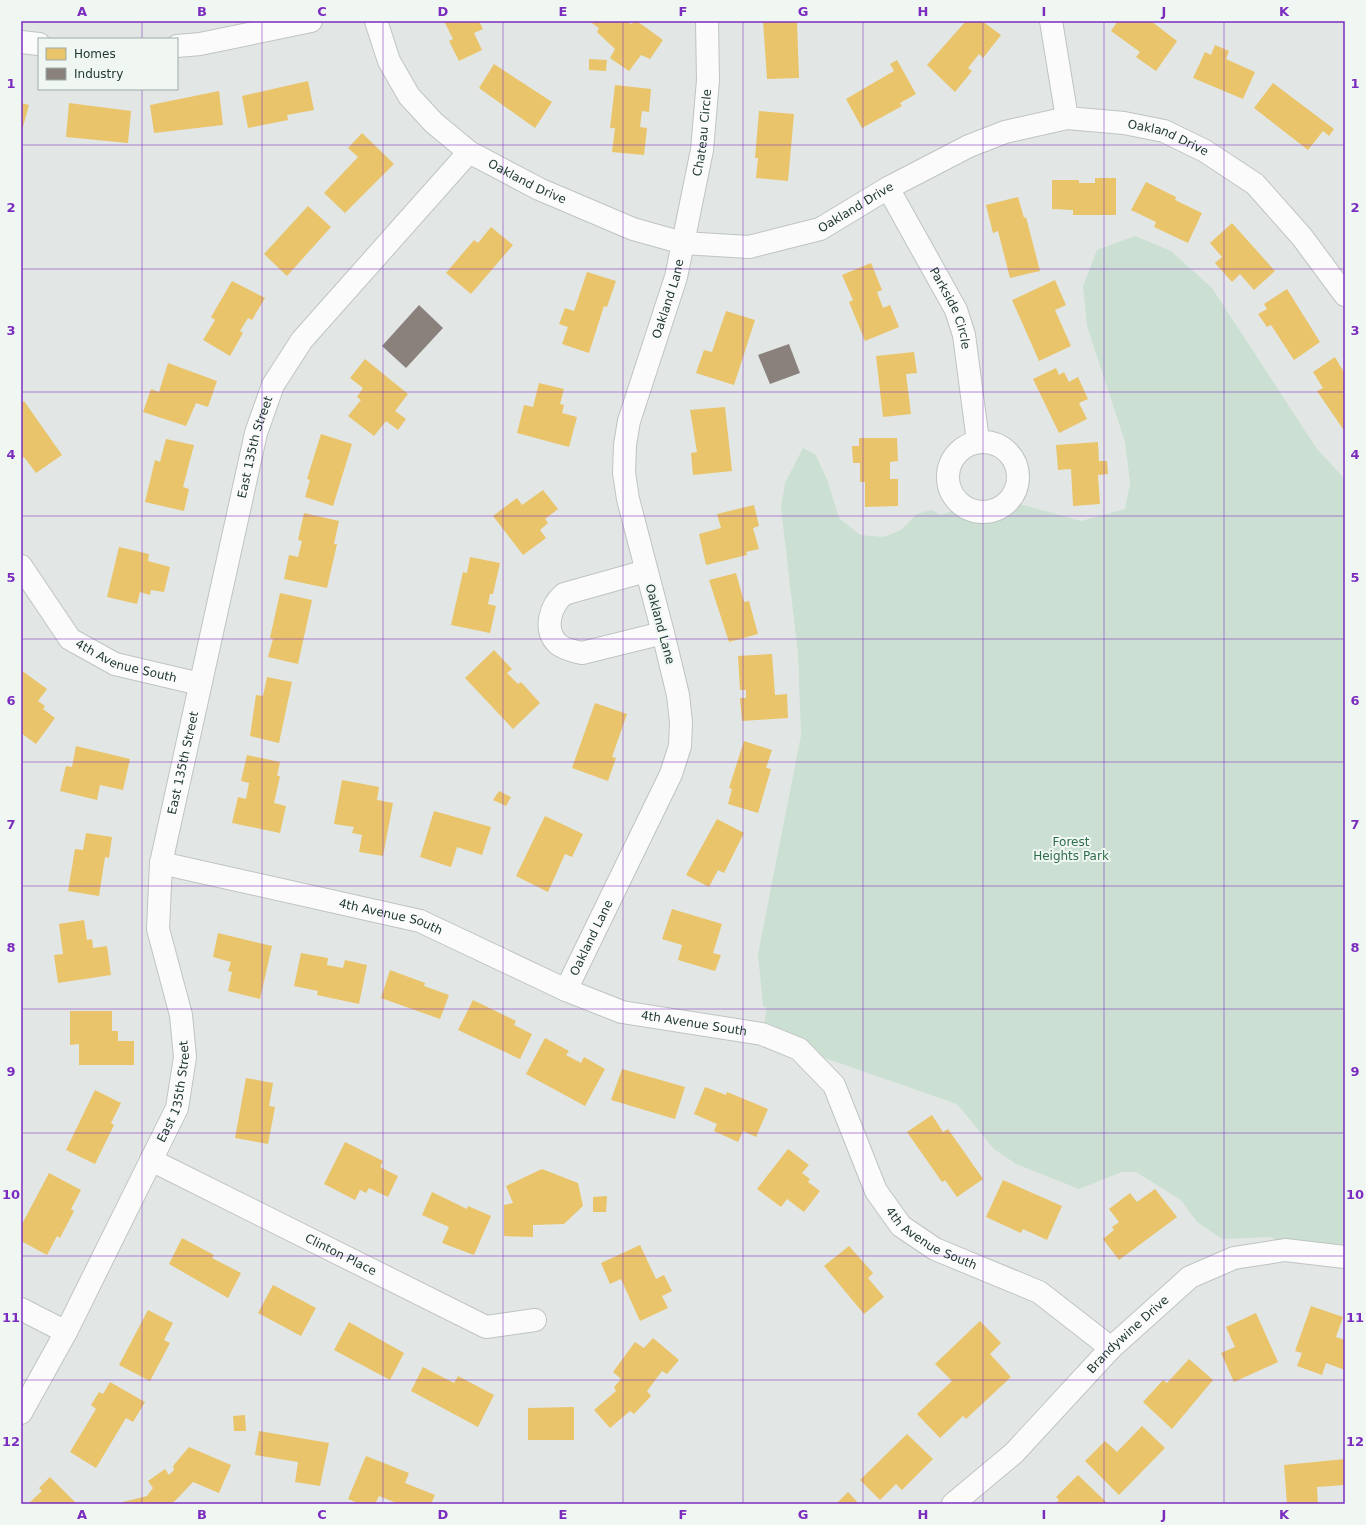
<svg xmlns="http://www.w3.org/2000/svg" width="1366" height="1525" font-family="'DejaVu Sans',sans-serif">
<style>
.green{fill:#cbe0d2}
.homes{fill:#e9c46a}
.industry{fill:#8a817c}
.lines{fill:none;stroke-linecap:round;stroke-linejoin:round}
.street-casing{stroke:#bfc4c2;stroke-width:24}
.street{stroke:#fbfbfb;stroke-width:22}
.grid{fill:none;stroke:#7b2cbf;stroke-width:1;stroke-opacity:0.55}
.labels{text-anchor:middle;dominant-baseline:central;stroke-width:4;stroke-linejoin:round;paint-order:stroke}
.street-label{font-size:12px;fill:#213934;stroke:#f0f7f3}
.park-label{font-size:12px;fill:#2e6e49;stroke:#f0f7f3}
.neatline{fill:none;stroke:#7b2cbf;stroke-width:1.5}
.grid-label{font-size:13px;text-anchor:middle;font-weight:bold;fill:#7b2cbf}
</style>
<rect width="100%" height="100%" fill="#e2e7e5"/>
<path class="green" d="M1135 236 1171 251 1212 288 1317 449 1345 479V1257L1285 1250 1272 1237 1222 1239 1197 1222 1181 1200 1136 1172H1122L1079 1189 1016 1164 994 1149 957 1104 799 1049 762 1034 767 1008 763 1006 758 954 801 735 798 654 781 508 785 483 803 448 815 454 827 479 839 518 860 535 884 537 901 530 917 514 931 510 941 515 964 507C983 514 992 513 1009 501L1081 521 1125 509 1130 483 1125 442 1087 326 1083 286 1097 250Z"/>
<g class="homes">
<polygon points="444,21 479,21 483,29 474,33 482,50 459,61 449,41 453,39"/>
<polygon points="589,21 626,21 631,24 637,21 663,40 650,59 641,55 629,71 610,58 615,49 597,32 599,28"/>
<polygon points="763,21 797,21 799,78 767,79"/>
<polygon points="966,21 982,21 1001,35 983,58 979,54 968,68 972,71 955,92 927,65"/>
<polygon points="1118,21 1151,21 1177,41 1156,71 1136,57 1140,52 1111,31"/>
<polygon points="1215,45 1229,51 1226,59 1255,72 1243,99 1193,78 1205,52 1211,55"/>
<polygon points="589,59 607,60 606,71 589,70"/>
<polygon points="897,60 916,94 900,103 902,106 862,128 846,99 894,71 890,64"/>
<polygon points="494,64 552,102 535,128 479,88"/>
<polygon points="308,81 314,110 287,115 288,120 248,128 242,96"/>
<polygon points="1273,83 1334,129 1329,136 1323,131 1308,150 1254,108"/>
<polygon points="615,85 651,89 649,112 642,111 640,127 647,128 644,155 612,152 615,128 610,128"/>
<polygon points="219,91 223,125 154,133 150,105"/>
<polygon points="21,103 29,105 21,134"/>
<polygon points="69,103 131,111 128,143 66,137"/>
<polygon points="759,111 794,114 788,181 756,178 758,158 755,158"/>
<polygon points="362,133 394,164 345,213 324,193 358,157 348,148"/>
<polygon points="1095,178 1116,178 1116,215 1073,215 1073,210 1052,209 1052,180 1079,180 1079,183 1095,183"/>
<polygon points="1146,182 1176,197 1175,200 1202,213 1188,243 1154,227 1156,222 1131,210"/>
<polygon points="1018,197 1024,218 1026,217 1040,271 1010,278 998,231 993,233 986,205"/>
<polygon points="308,206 331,227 287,276 264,254"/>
<polygon points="1232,223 1275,271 1254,290 1240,274 1232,282 1215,263 1222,257 1210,243"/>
<polygon points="491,227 513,245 471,294 446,273 474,240 478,243"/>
<polygon points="871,263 882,290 877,292 883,308 890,305 899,327 865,341 849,302 853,300 842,275"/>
<polygon points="587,272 616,281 607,307 604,306 589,353 562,344 568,327 559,324 565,308 574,311"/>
<polygon points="1055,280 1066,305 1055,310 1071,346 1039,361 1012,300"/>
<polygon points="232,281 265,298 252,320 248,318 240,331 243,333 230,356 203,340 215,320 211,317"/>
<polygon points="1287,289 1320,342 1294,360 1271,325 1267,327 1258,314 1267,309 1264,304"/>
<polygon points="726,311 755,320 734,385 696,373 704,350 712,352"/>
<polygon points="914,352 917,373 906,374 911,414 883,417 876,356"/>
<polygon points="1335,357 1345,374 1345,427 1343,429 1317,391 1323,388 1313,372"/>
<polygon points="365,359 408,394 395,411 406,419 398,430 386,421 374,436 348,416 361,400 357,397 363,388 350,378"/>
<polygon points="168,363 217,381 208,407 196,403 186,426 143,412 151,389 159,392"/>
<polygon points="1056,368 1059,375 1064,372 1069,382 1078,377 1088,399 1079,403 1087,419 1059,433 1033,379"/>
<polygon points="539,383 564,389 560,404 564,405 562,413 577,417 569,447 517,433 524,405 533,407"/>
<polygon points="24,401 62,455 36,473 24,457 22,458 21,457 21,404"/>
<polygon points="725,407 732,471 693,475 691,453 697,452 690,410"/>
<polygon points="321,434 352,444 333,506 305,497 310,480 307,479"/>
<polygon points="859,438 897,438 898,461 890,462 890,479 898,479 898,506 865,507 865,482 860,482 860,463 853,463 852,446 859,446"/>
<polygon points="166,439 194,445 183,487 189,489 184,511 145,502 155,460 160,462"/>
<polygon points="1098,442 1099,461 1107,461 1108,474 1098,475 1100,504 1073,506 1071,469 1058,470 1056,445"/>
<polygon points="543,490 558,509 545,519 548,523 540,530 546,538 523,555 493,516 517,498 522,505"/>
<polygon points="754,505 759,526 753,528 759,549 746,552 747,555 706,565 699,534 721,528 717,514"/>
<polygon points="304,513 339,521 334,544 337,544 327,588 284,579 289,555 298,557 302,541 298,540"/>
<polygon points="119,547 149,554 148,561 170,567 164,592 151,590 150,595 140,592 137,604 107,597"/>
<polygon points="470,557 500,563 493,594 490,594 488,604 496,606 490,633 451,625 463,572 467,573"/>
<polygon points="736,573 744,602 749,601 758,634 729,642 709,580"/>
<polygon points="280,593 312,600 298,664 268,657 273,639 270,638"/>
<polygon points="494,650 512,669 507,673 518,684 521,682 540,703 513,729 465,678"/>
<polygon points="772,654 775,695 787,694 788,718 742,721 740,698 746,698 746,690 740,690 738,656"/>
<polygon points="21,670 47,689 38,701 45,706 43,709 55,718 36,744 21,733"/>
<polygon points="267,677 292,682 279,743 250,736 256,695 263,696"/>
<polygon points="595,703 627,714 612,757 616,758 608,781 572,768"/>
<polygon points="744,741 772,750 766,768 771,769 758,813 728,804 732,789 729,788"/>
<polygon points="76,746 130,759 123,790 100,785 97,800 60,791 66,766 72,767"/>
<polygon points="247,755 280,762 277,776 280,776 274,803 286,806 280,833 232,823 238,797 246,799 249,783 241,781"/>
<polygon points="342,780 379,787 377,800 393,803 383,856 359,852 362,835 352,833 354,827 334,824"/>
<polygon points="499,791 511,797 506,806 493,800"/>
<polygon points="434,811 491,827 482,855 457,847 451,867 420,857"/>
<polygon points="545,816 583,834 572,857 565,854 548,892 516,876"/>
<polygon points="717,819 744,833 724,873 718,870 709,887 686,875"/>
<polygon points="86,833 112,837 109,858 105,857 99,896 68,891 75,849 83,850"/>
<polygon points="672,909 722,924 713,953 721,955 715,971 678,960 682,945 662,939"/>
<polygon points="84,920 87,940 92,939 93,948 107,946 111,975 58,983 54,955 63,954 59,924"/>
<polygon points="218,933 272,946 260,999 228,991 232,972 228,971 231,962 213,957"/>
<polygon points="301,953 328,958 327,965 343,968 345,960 367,965 359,1004 317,995 318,991 294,986"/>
<polygon points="390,970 425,983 424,986 449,995 440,1019 381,998"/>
<polygon points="473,1000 516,1021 514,1025 532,1034 520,1059 458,1030"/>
<polygon points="70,1011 112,1011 112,1031 118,1031 118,1041 134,1041 134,1065 79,1065 79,1044 70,1045"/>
<polygon points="545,1038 569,1051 566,1055 581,1063 584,1057 605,1069 585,1106 526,1074"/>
<polygon points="622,1069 685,1087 675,1119 611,1100"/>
<polygon points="246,1078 273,1083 269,1106 275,1107 268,1144 235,1138"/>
<polygon points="705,1087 726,1095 727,1092 768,1109 756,1137 743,1131 738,1142 714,1131 717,1124 694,1114"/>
<polygon points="95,1090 121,1103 111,1123 114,1125 95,1164 66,1150"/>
<polygon points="932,1115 943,1132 948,1129 983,1179 957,1197 945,1180 942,1182 907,1132"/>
<polygon points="345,1142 383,1161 380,1167 398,1176 388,1197 369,1188 366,1193 360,1190 355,1200 324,1184"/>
<polygon points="788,1149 809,1165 802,1173 810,1179 808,1182 820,1191 804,1212 787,1199 781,1207 757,1189"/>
<polygon points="542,1169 578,1183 583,1206 564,1224 533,1225 533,1237 504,1236 504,1205 513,1203 506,1186"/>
<polygon points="49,1173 81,1190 71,1209 74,1211 60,1238 57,1236 47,1255 21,1241 21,1226"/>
<polygon points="1003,1180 1062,1206 1047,1240 1023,1229 1021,1233 986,1217"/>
<polygon points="1155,1189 1177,1217 1119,1260 1103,1239 1114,1230 1112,1227 1119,1222 1109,1209 1130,1193 1137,1202"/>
<polygon points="432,1192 467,1209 468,1206 491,1216 474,1255 442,1243 449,1227 422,1215"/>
<polygon points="607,1196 606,1212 593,1212 593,1197"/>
<polygon points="182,1238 214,1255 212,1258 241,1273 228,1298 169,1264"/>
<polygon points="640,1245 656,1279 664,1275 672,1291 662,1296 668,1308 640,1321 621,1279 610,1284 601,1263"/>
<polygon points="849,1246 873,1273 868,1278 884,1297 864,1314 824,1266"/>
<polygon points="273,1285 316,1308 301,1336 258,1313"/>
<polygon points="1311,1306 1343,1317 1336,1337 1345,1340 1345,1370 1326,1363 1322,1375 1297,1366 1302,1353 1295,1351"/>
<polygon points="148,1310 173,1323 164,1340 170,1343 150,1381 119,1365"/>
<polygon points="1256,1313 1278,1362 1234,1382 1221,1353 1235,1347 1226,1327"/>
<polygon points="980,1321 1001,1343 990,1354 1011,1377 966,1419 963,1416 940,1438 917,1414 952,1381 935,1364"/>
<polygon points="349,1322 404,1353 390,1380 334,1350"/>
<polygon points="653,1338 679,1360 667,1374 662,1371 647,1391 651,1396 634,1414 630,1411 610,1428 594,1410 616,1391 614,1387 621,1379 613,1372 635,1342 644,1348"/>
<polygon points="1189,1359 1213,1380 1172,1429 1143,1402 1163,1380 1167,1383"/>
<polygon points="423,1367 454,1383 458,1376 494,1395 478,1427 411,1391"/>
<polygon points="110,1382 145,1402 133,1422 126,1418 96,1468 70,1452 96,1409 91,1405 99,1392 103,1394"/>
<polygon points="574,1407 574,1440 528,1440 528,1408"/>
<polygon points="245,1415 246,1431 234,1431 233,1416"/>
<polygon points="1142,1426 1165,1448 1119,1495 1085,1461 1105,1441 1117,1452"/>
<polygon points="259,1431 329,1443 320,1486 295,1482 298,1462 255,1455"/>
<polygon points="907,1434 933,1459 902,1490 896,1484 880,1500 860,1480"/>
<polygon points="189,1447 231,1465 219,1493 193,1482 172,1504 124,1504 123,1502 147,1496 153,1488 148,1481 165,1469 169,1475 174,1470 173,1466"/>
<polygon points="366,1456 409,1473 405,1483 435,1495 431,1504 399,1504 379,1496 375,1504 360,1504 348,1499"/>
<polygon points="1345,1459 1345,1485 1317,1487 1318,1504 1287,1504 1284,1465"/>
<polygon points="1078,1475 1106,1502 1104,1504 1055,1504 1059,1500 1056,1497"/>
<polygon points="50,1477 76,1503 75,1504 28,1504 42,1491 39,1488"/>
<polygon points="848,1492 859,1504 836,1504"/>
</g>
<g class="industry">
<polygon points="419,305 443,328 406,368 382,346"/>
<polygon points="789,344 800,373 770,384 758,355"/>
</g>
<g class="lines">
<defs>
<g id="street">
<path id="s1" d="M376 21 389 61 409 96 434 123 469 152 539 189 633 229 683 243 749 247 820 229 888 188 969 146 1005 132 1067 118 1124 123 1164 131 1205 151 1255 184 1302 237 1345 295"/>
<polyline points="1051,21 1067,118"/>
<polyline points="21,42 39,44"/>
<polyline points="177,46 200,44 311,21"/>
<path id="s2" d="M888 188 956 310 964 335 978 441"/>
<circle cx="983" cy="477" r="35"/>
<path id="s3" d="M21 566 70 639 115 664 200 684"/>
<path d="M646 571 564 594C550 606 543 630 558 644 565 650 574 651 582 653L663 633"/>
<path id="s4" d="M161 863 420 921 566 990 622 1012 762 1034 799 1049 834 1085 876 1191 901 1226 935 1249 1039 1292 1111 1348"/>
<path id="s5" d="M566 990 671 774 680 746 681 722 678 695 663 633 628 499 624 473 625 445 629 421 676 277 702 150 708 80 707 21"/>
<path id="s6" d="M151 1160 486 1327 535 1320"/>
<polyline points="21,1309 66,1332"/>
<path id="s7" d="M21 1413 66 1332 177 1108 185 1057 181 1015 158 929 161 863 256 433 273 385 302 340 469 152"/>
<path id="s8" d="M953 1504 1014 1453 1111 1348 1190 1277 1234 1258 1285 1250 1345 1257"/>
</g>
</defs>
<use href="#street" class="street-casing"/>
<use href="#street" class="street"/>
</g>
<path class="grid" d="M142 21V39M262 21V1504M383 21V1504M503 21V1504M623 21V1504M743 21V1504M863 21V1504M983 21V1504M1104 21V1504M1224 21V1504M142 89V1504M21 145H1345M21 269H1345M21 392H1345M21 516H1345M21 639H1345M21 762H1345M21 886H1345M21 1009H1345M21 1133H1345M21 1256H1345M21 1380H1345"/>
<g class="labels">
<g class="street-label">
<text stroke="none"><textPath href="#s5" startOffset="900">Chateau Circle</textPath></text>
<text stroke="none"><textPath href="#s1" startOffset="914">Oakland Drive</textPath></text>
<text stroke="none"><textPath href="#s1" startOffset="230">Oakland Drive</textPath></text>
<text stroke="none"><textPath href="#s1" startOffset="579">Oakland Drive</textPath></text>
<text stroke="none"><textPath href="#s5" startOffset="730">Oakland Lane</textPath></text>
<text stroke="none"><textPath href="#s2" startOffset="136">Parkside Circle</textPath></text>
<text stroke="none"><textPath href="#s7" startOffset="1018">East 135th Street</textPath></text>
<text transform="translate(660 624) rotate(75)">Oakland Lane</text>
<text stroke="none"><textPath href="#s3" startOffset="149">4th Avenue South</textPath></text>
<text stroke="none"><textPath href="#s7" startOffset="694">East 135th Street</textPath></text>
<text stroke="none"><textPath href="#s4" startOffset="236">4th Avenue South</textPath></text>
<text stroke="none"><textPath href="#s5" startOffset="58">Oakland Lane</textPath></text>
<text stroke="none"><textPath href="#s4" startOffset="560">4th Avenue South</textPath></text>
<text stroke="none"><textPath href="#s7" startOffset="358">East 135th Street</textPath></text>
<text stroke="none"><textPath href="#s4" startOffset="908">4th Avenue South</textPath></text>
<text stroke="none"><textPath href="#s6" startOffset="212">Clinton Place</textPath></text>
<text stroke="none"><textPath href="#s8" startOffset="244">Brandywine Drive</textPath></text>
</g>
<g class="park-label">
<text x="1071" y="842">Forest<tspan x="1071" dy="14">Heights Park</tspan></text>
</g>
</g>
<rect width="1366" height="1525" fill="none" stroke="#f0f7f3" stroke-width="44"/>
<rect x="38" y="38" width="140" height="52" fill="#f0f7f3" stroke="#9daba7"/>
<rect x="46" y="48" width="20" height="12" fill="#e9c46a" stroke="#9daba7"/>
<text x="74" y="58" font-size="12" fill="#213934">Homes</text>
<rect x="46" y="68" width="20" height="12" fill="#8a817c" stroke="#9daba7"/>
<text x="74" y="78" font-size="12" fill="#213934">Industry</text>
<rect x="22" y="22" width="1322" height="1481" class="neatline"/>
<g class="grid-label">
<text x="82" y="16">A</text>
<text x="202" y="16">B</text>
<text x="322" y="16">C</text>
<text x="443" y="16">D</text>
<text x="563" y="16">E</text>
<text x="683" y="16">F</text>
<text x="803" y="16">G</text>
<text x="923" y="16">H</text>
<text x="1044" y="16">I</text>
<text x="1164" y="16">J</text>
<text x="1284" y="16">K</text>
<text x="11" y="88">1</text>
<text x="1355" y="88">1</text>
<text x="11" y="212">2</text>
<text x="1355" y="212">2</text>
<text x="11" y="335">3</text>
<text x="1355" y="335">3</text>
<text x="11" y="459">4</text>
<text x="1355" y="459">4</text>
<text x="11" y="582">5</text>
<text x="1355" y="582">5</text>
<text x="11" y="705">6</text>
<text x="1355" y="705">6</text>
<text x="11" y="829">7</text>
<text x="1355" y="829">7</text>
<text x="11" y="952">8</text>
<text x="1355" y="952">8</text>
<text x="11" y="1076">9</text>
<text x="1355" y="1076">9</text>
<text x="11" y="1199">10</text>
<text x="1355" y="1199">10</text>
<text x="11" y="1322">11</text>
<text x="1355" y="1322">11</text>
<text x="11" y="1446">12</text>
<text x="1355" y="1446">12</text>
<text x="82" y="1519">A</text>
<text x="202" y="1519">B</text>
<text x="322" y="1519">C</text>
<text x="443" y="1519">D</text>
<text x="563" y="1519">E</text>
<text x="683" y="1519">F</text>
<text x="803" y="1519">G</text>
<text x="923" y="1519">H</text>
<text x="1044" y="1519">I</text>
<text x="1164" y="1519">J</text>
<text x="1284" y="1519">K</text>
</g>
</svg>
